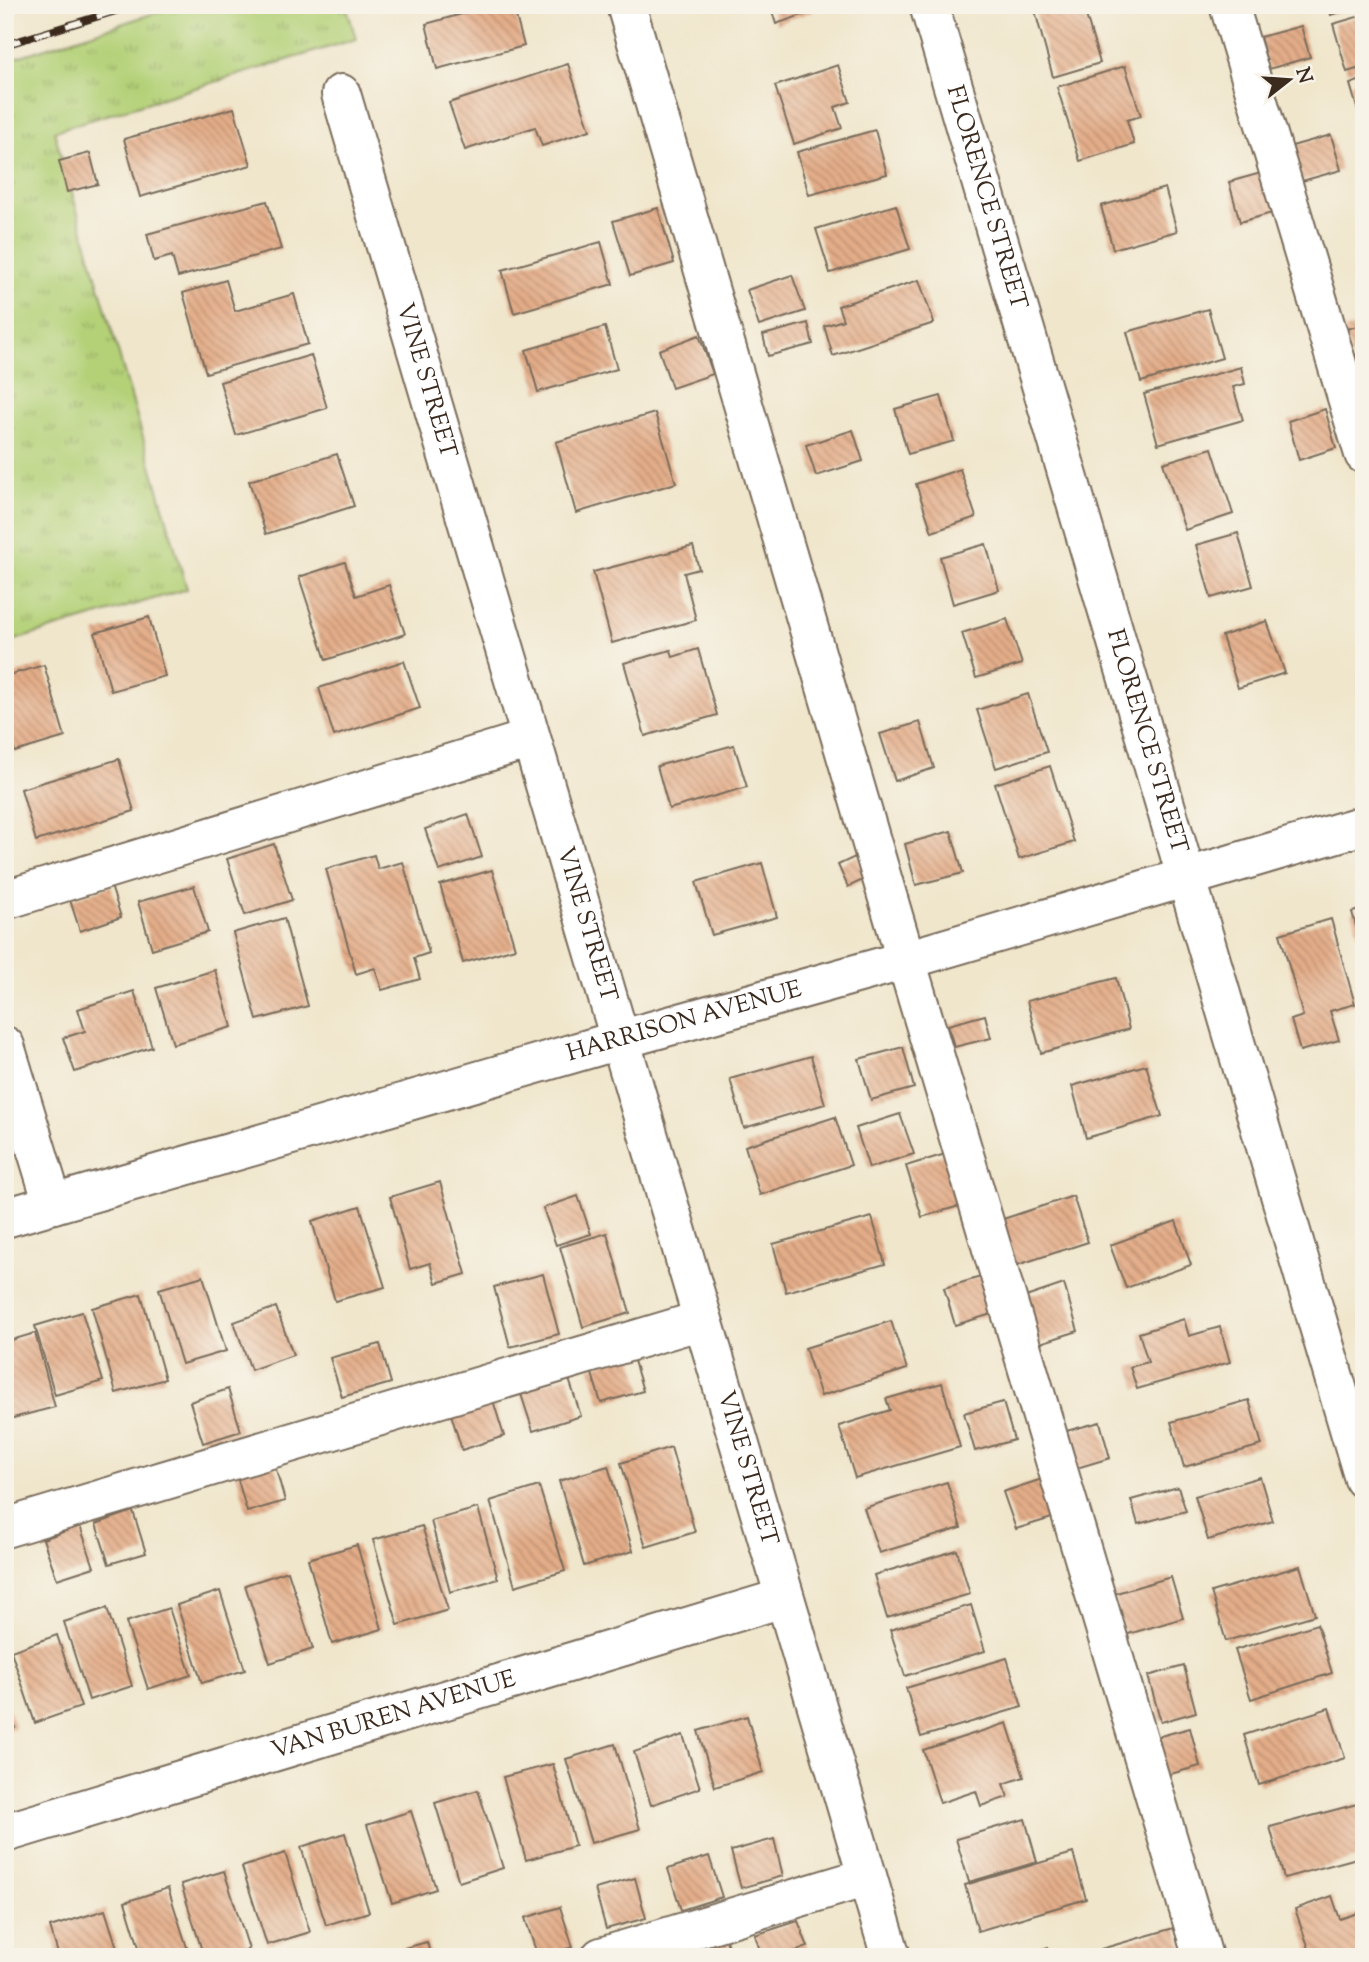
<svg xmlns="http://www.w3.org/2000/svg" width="1369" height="1962" font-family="'Sorts Mill Goudy',serif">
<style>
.grass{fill:url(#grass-tufts);stroke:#787e4b;stroke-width:2}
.building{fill:url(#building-back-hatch)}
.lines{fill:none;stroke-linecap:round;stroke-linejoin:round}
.minor-casing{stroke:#7a6c5b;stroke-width:42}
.minor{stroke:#fff;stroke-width:38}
.rail-casing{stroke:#3b2a1e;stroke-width:8}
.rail{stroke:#f7f3e8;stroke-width:5;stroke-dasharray:16;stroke-linecap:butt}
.labels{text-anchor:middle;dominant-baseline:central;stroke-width:5;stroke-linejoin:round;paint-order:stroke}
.street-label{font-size:24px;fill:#3b2a1e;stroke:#f7f3e8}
</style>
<defs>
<pattern id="grass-tufts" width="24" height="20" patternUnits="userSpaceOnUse" patternTransform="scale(1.75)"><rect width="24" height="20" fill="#b4d178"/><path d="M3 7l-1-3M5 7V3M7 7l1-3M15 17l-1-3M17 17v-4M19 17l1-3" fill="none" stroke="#94aa62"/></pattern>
<pattern id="building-back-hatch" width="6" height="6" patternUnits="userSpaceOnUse" patternTransform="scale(1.75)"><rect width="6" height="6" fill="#e4ad89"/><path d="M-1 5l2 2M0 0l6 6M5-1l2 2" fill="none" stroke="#ba8d6f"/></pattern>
</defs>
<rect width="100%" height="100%" fill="#f7f3e8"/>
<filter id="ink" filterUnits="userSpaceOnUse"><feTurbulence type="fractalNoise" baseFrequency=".0143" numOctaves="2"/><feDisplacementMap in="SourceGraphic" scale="14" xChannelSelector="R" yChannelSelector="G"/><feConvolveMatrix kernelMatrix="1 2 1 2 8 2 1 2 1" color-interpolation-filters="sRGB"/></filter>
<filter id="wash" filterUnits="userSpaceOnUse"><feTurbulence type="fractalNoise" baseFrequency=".00686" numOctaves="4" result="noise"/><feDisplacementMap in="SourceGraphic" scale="28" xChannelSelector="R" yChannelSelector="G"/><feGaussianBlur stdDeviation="1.57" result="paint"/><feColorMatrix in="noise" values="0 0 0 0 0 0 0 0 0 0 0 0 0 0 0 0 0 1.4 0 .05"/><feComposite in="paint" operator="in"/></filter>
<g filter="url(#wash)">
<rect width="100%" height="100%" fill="#f0e6cc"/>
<polygon class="grass" points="180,5 346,5 356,39 54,131 187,589 5,643 5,61"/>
<g id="blocks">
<g class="building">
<polygon points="494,5 513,5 524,46 437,69 426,24"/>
<polygon points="770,5 811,5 814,11 776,24"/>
<polygon points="1056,5 1083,5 1100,63 1053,77 1035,11"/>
<polygon points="1328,5 1359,5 1359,6 1331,15"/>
<polygon points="1364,15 1364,67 1347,72 1333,24"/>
<polygon points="1301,26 1310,57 1269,69 1260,37"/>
<polygon points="568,64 590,130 542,146 535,127 465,150 449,103"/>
<polygon points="838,65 850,102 835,107 842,128 794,144 775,86"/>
<polygon points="1125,66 1141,116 1127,120 1134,144 1080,161 1057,87"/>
<polygon points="1364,79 1364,128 1363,128 1350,84"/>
<polygon points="234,108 251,165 140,197 124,139"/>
<polygon points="875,130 887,174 809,195 797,152"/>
<polygon points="1331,135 1341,170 1302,181 1292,146"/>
<polygon points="90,153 98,184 67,192 59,161"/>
<polygon points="1268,171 1279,211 1240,222 1229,182"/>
<polygon points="1165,188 1177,231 1113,249 1101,206"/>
<polygon points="267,201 281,249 178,277 172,256 154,261 147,234"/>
<polygon points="896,205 910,249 830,273 816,229"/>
<polygon points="658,208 674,263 630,276 613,221"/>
<polygon points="601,242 613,284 514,313 502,270"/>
<polygon points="792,275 805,311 759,326 747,290"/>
<polygon points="226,280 235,311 294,294 308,344 206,373 183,293"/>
<polygon points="919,280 934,323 833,356 824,326 843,320 838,306"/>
<polygon points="1208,309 1222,358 1141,382 1127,332"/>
<polygon points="808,323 813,344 768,356 763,335"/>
<polygon points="1364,324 1364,353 1351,357 1344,330"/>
<polygon points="605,327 617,369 538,392 526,350"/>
<polygon points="699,335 713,374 672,388 659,350"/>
<polygon points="311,355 327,408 236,435 220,382"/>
<polygon points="1241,367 1245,384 1233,387 1243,420 1158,444 1144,394"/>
<polygon points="941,396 954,441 908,454 895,409"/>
<polygon points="1325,409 1336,448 1299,460 1288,421"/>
<polygon points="655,413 676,483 576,513 556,442"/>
<polygon points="853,430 863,461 816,476 806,445"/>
<polygon points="1212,448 1233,514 1185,530 1163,463"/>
<polygon points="337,454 354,506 266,534 249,481"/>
<polygon points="960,469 976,517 932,532 916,484"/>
<polygon points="1238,533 1253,586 1211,598 1196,545"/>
<polygon points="986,544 999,590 953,604 940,557"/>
<polygon points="693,546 699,569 684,573 696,620 612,643 593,572"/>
<polygon points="345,562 356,596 389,585 405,634 326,660 299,577"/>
<polygon points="149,617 165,676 111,691 95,633"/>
<polygon points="1007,619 1022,664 976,678 962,633"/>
<polygon points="1267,621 1285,673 1238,688 1222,636"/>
<polygon points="698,649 717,715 645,736 624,663 671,650 673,657"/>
<polygon points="404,661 420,708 334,736 319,688"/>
<polygon points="44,665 65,737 15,752 5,719 5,676"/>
<polygon points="1028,694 1047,752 996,768 977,710"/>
<polygon points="920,722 934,768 895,781 880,734"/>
<polygon points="734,745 747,787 669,809 657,766"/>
<polygon points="119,759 134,811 36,841 21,789"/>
<polygon points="1050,766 1074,842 1019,859 995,784"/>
<polygon points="468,814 482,857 439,871 425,829"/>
<polygon points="951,831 963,873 916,885 905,844"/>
<polygon points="274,844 292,900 245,915 227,859"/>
<polygon points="374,855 378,869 403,862 429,953 414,958 420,979 382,990 375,968 356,974 326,869"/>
<polygon points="857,856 867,878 848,887 838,865"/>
<polygon points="762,863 777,917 712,935 696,882"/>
<polygon points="492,870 515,948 463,963 440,885"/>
<polygon points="111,886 121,917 80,931 70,900"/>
<polygon points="194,886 208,932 152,949 138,902"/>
<polygon points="1364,909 1364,951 1363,951 1352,912"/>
<polygon points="284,918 308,1006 257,1020 233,933"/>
<polygon points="1331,919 1355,1004 1330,1011 1339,1040 1300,1051 1291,1020 1303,1016 1280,934"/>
<polygon points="215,970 232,1027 173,1044 156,988"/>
<polygon points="1116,978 1129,1029 1041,1053 1027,1001"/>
<polygon points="134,991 152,1047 75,1072 63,1038 85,1031 78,1009"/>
<polygon points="985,1015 991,1038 954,1047 948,1025"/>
<polygon points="903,1047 914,1088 871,1100 859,1059"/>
<polygon points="811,1056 825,1104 744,1128 730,1079"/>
<polygon points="1146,1065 1162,1116 1086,1138 1072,1086"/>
<polygon points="900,1114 914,1154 869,1168 856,1128"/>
<polygon points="835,1117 851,1165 760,1195 745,1146"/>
<polygon points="952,1152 966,1204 922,1217 906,1166"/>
<polygon points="440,1182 466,1274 436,1283 430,1263 410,1269 390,1197"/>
<polygon points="578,1196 591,1234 556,1245 543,1208"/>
<polygon points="1073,1196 1088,1242 1011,1267 997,1221"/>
<polygon points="360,1206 385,1287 335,1301 312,1221"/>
<polygon points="872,1217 885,1264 786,1292 773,1244"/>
<polygon points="1176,1221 1191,1265 1126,1288 1110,1245"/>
<polygon points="607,1233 630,1313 583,1327 560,1247"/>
<polygon points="543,1274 559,1334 510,1347 494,1287"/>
<polygon points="203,1276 226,1351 182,1364 159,1289"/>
<polygon points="984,1276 995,1313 955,1325 944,1288"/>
<polygon points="1064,1284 1078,1331 1031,1346 1017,1300"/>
<polygon points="141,1294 165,1379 116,1393 92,1308"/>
<polygon points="276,1307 293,1355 251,1370 234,1322"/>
<polygon points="82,1312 103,1381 55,1395 35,1326"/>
<polygon points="1184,1319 1189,1336 1220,1327 1230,1362 1137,1389 1130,1367 1148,1362 1139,1333"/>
<polygon points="891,1321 907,1369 821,1396 805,1348"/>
<polygon points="35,1333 55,1407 9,1419 5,1405 5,1342"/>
<polygon points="380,1344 391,1383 342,1397 330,1358"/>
<polygon points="632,1354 643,1391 601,1403 590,1367"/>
<polygon points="568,1376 581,1416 533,1431 520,1391"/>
<polygon points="942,1383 960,1447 855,1478 839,1426 890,1410 886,1399"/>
<polygon points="228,1389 241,1431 203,1443 190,1402"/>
<polygon points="491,1394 504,1436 462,1450 449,1408"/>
<polygon points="1249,1400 1262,1445 1184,1467 1171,1422"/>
<polygon points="1003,1402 1014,1440 975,1451 964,1413"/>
<polygon points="1100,1422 1110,1458 1070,1470 1059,1433"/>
<polygon points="671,1447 695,1532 646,1547 621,1463"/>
<polygon points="274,1462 285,1501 247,1512 236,1473"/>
<polygon points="608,1466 633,1551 584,1566 559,1481"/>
<polygon points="1260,1477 1273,1521 1208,1540 1195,1496"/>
<polygon points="1045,1478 1058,1516 1016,1529 1003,1492"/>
<polygon points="947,1482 961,1528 879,1553 864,1508"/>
<polygon points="539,1486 565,1571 515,1586 490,1501"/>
<polygon points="1178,1487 1186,1511 1138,1524 1131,1500"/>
<polygon points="478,1508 498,1579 450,1592 431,1521"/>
<polygon points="133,1511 146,1553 109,1564 96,1524"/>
<polygon points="80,1526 94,1567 57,1579 43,1539"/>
<polygon points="422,1526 448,1610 398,1625 373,1540"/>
<polygon points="357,1545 382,1629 332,1644 308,1559"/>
<polygon points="957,1550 970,1594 887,1618 874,1575"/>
<polygon points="1300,1566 1315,1615 1226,1641 1211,1592"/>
<polygon points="288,1571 313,1649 270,1663 245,1585"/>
<polygon points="1171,1577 1183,1618 1125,1635 1113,1594"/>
<polygon points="220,1591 245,1670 202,1683 177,1605"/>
<polygon points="971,1605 985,1651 905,1676 890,1630"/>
<polygon points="107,1608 132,1686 89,1700 64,1622"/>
<polygon points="169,1608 191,1675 148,1689 126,1622"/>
<polygon points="1317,1624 1332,1673 1251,1699 1235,1650"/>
<polygon points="57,1635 81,1707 35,1723 11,1651"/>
<polygon points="1007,1658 1022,1707 921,1737 906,1688"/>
<polygon points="1184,1666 1196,1712 1161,1722 1148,1676"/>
<polygon points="5,1698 15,1728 5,1731"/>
<polygon points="1329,1708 1345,1758 1259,1785 1244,1735"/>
<polygon points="747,1716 763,1772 715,1787 698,1731"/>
<polygon points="1007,1723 1024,1777 1003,1784 1008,1797 981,1806 976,1791 940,1803 923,1750"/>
<polygon points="1190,1728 1200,1766 1163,1776 1153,1738"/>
<polygon points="683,1735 700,1788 651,1805 634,1752"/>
<polygon points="615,1744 640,1829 591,1843 566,1759"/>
<polygon points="553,1764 575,1846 526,1860 503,1777"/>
<polygon points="478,1790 503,1868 459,1882 435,1803"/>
<polygon points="1357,1804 1364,1830 1364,1856 1284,1878 1270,1827"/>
<polygon points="411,1811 436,1889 392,1903 367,1825"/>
<polygon points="1025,1819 1037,1862 969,1882 956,1839"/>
<polygon points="345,1833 369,1912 326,1925 301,1847"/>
<polygon points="774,1839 783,1876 741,1888 731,1851"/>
<polygon points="285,1853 310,1932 267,1945 242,1867"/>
<polygon points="1073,1853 1086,1899 978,1931 965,1885"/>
<polygon points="709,1856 722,1897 681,1910 668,1869"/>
<polygon points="224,1871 249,1949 224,1957 204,1957 181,1884"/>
<polygon points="635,1878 646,1918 606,1929 595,1889"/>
<polygon points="168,1888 190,1957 142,1957 125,1902"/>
<polygon points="1332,1896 1340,1919 1364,1911 1364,1957 1312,1957 1295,1909"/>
<polygon points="560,1907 573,1947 538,1957 525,1918"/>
<polygon points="105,1910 119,1954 112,1957 59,1957 50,1927"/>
<polygon points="798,1921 808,1947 779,1957 762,1957 755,1935"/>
<polygon points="1177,1927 1185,1957 1103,1957 1101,1949"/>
<polygon points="726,1940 731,1957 689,1957 687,1952"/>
<polygon points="427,1942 431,1957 392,1957 390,1952"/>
<polygon points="1048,1947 1051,1957 1021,1957 1021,1956"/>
</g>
</g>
</g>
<g filter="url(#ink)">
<use href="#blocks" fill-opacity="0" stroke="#7a6c5b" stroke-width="2"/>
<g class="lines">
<defs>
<g id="minor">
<polyline points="626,5 906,960 1203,1957"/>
<path id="s1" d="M929 5 1364 1479"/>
<polyline points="1229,5 1364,454"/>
<path id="s2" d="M341 94 891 1957"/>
<polyline points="5,900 530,739"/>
<polyline points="5,1046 53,1204"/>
<path id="s3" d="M5 1218 619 1040 906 960 1364 825"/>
<polyline points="5,1528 702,1320"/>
<path id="s4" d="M5 1833 783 1598"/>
<polyline points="601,1957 867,1877"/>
</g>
</defs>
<use href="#minor" class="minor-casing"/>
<use href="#minor" class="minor"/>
<defs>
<polyline id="rail" points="5,45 135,5"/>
</defs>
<use href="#rail" class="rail-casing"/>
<use href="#rail" class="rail"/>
</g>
</g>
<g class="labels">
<g class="street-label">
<text stroke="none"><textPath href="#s1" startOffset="201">FLORENCE STREET</textPath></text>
<text stroke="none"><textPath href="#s2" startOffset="299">VINE STREET</textPath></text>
<text stroke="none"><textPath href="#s1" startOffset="768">FLORENCE STREET</textPath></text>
<text stroke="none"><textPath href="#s2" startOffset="866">VINE STREET</textPath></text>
<text stroke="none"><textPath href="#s3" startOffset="707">HARRISON AVENUE</textPath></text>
<text stroke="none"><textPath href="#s2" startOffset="1433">VINE STREET</textPath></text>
<text stroke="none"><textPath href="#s4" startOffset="406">VAN BUREN AVENUE</textPath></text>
</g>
</g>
<rect width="1369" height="1962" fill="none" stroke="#f7f3e8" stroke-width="28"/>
<g transform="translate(1289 80) rotate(73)" stroke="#f7f3e8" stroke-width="5" paint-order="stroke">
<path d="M0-5L12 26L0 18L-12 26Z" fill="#3b2a1e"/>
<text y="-10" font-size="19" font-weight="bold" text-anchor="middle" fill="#3b2a1e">N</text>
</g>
</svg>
